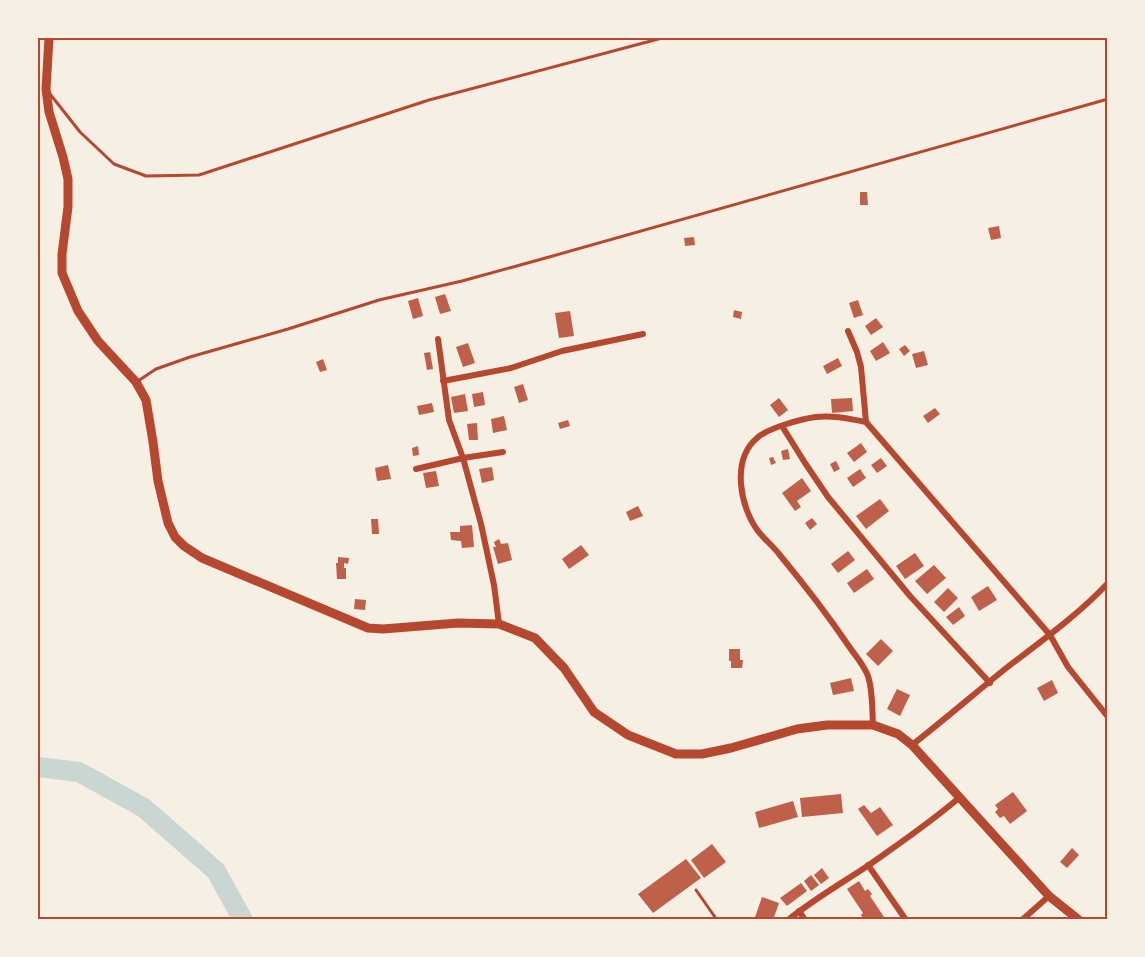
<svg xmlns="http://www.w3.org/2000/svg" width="1145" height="957" font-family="Lato,sans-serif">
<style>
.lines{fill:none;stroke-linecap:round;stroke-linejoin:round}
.river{stroke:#c9d6d2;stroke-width:20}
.building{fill:#bf614a}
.service{stroke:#b5482f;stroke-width:3}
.minor{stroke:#b5482f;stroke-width:6}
.trunk{stroke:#b5482f;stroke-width:9}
.neatline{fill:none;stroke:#b5482f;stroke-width:2}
</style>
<rect width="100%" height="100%" fill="#f6efe4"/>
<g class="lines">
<polyline class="river" points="38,767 79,772 144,808 216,871 243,920"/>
</g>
<g class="building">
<polygon points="860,192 867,192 868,205 860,205"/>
<polygon points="999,226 1001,238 991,240 988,228"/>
<polygon points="694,237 695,245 685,246 684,238"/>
<polygon points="445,294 451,311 440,314 435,297"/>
<polygon points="418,298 423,316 413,319 408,301"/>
<polygon points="858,300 863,315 854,318 849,303"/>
<polygon points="734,310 742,312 741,319 733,317"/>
<polygon points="570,311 574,336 559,338 555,313"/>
<polygon points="876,318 883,327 871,335 865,326"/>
<polygon points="883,342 890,353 876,361 870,351"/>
<polygon points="468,343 475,363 463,367 456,347"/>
<polygon points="905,345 910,351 904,356 899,349"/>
<polygon points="924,351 928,365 916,368 912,354"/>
<polygon points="430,352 433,369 427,370 424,353"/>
<polygon points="838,358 842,366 827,374 823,366"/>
<polygon points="323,359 327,370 320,372 316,362"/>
<polygon points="523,384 528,400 519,403 514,387"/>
<polygon points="483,392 485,405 474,407 472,394"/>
<polygon points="465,394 468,411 454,413 451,397"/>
<polygon points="779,398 788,410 779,417 770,405"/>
<polygon points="852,398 853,411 832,413 831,399"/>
<polygon points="432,403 434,412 419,415 417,406"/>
<polygon points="935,408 940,414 928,423 923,416"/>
<polygon points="504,416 507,430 493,433 491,419"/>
<polygon points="568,420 570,426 560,429 558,423"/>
<polygon points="477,423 478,440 469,440 467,424"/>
<polygon points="861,443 867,452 854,462 847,453"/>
<polygon points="418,446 419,455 413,456 412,448"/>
<polygon points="788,449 790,459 783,460 781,451"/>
<polygon points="773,457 776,463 771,465 769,458"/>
<polygon points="881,458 887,466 877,473 871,465"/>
<polygon points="836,461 840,469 834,472 830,464"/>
<polygon points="388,465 391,479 377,481 375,468"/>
<polygon points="492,467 494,480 482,483 479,469"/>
<polygon points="860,469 866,478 853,487 847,478"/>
<polygon points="436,471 439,486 426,488 423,473"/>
<polygon points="802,478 811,491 797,501 801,507 795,511 782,493"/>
<polygon points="880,499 889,511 866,529 856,516"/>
<polygon points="638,506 643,516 630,521 626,512"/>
<polygon points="812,518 817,524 810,530 805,523"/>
<polygon points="371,519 378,519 379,534 372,534"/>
<polygon points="472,525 474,547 462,548 461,541 451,540 450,532 460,532 460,526"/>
<polygon points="499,539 501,544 508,543 512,560 498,564 493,547 496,547 494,542"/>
<polygon points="581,545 589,555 569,569 562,559"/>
<polygon points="848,551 855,560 838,573 831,564"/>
<polygon points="915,553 924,566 905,579 896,566"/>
<polygon points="338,557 349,558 348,564 344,563 344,568 346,568 346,579 337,579 336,563 338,563"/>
<polygon points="934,565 946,578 927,594 915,581"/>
<polygon points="867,569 874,579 854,593 847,583"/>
<polygon points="988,586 997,600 979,611 971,597"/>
<polygon points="948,588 958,598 944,612 934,602"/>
<polygon points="355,599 366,600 365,610 354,609"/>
<polygon points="959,607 965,616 953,625 946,617"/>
<polygon points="881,639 893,651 878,666 866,654"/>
<polygon points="729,649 740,649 740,660 743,660 742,668 731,668 731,661 729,661"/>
<polygon points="851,678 854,691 833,695 830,683"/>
<polygon points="1052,680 1058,693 1044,701 1037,688"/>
<polygon points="897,689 910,695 900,716 887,709"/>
<polygon points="1013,792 1027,811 1010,824 1004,816 1000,818 995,812 998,809 995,805"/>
<polygon points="841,794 843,813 802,817 800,798"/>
<polygon points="793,801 798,817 759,828 755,812"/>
<polygon points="864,805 871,813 880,807 893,825 877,836 858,809"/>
<polygon points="712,844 726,862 704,878 691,860"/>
<polygon points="1072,848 1079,855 1067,868 1060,862"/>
<polygon points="686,859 701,878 653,913 638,894"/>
<polygon points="822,868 829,878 821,884 814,875"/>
<polygon points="811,875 819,885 811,891 804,881"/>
<polygon points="859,881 865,891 868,889 872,894 870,896 886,920 864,920 861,915 863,913 847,889"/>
<polygon points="801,883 807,891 787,906 780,898"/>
<polygon points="762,897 779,903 773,920 754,920"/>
</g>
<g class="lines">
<g class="service">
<polyline points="50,94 80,132 114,164 146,176 199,175 429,100 662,38"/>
<polyline points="138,381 156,369 190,357 288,329 379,300 462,281 542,259 1108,99"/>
<polyline points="696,890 717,920"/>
</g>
<g class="minor">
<polyline points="848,331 857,352 861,367 866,422"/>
<polyline points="438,339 449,420 463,458 481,524 494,585 499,624"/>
<polyline points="443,381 511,368 562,351 643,334"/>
<polyline points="782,426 805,463 828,497 910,596 990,683"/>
<polyline points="416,469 463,458 503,452"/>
<path d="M873 725C872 709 873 691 868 676 864 665 854 654 848 645 827 614 803 583 779 554 773 546 764 539 758 531 740 507 731 460 757 438 768 428 801 419 816 417 833 415 850 419 866 422L1050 635 1068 667 1108 717"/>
<path d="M912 745C944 720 974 694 1005 669 1040 642 1077 616 1108 583"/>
<polyline points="868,865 906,920"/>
<polyline points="799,911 805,920"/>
<path d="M788 920C814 899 842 883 869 865 900 843 931 822 960 797"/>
<polyline points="1022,920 1049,896"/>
</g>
<polyline class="trunk" points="49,38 46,89 49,112 63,157 68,179 68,207 62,254 62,273 78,311 98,341 136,382 146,400 153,442 158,481 168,523 175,537 184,546 202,558 368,628 383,629 458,623 499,624 535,638 564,668 594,712 628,735 676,754 702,754 731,748 797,729 827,725 873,725 898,734 912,745 1049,896 1079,920"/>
</g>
<rect width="1145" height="957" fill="none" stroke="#f6efe4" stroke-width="78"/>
<rect x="39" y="39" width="1067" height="879" class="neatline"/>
</svg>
